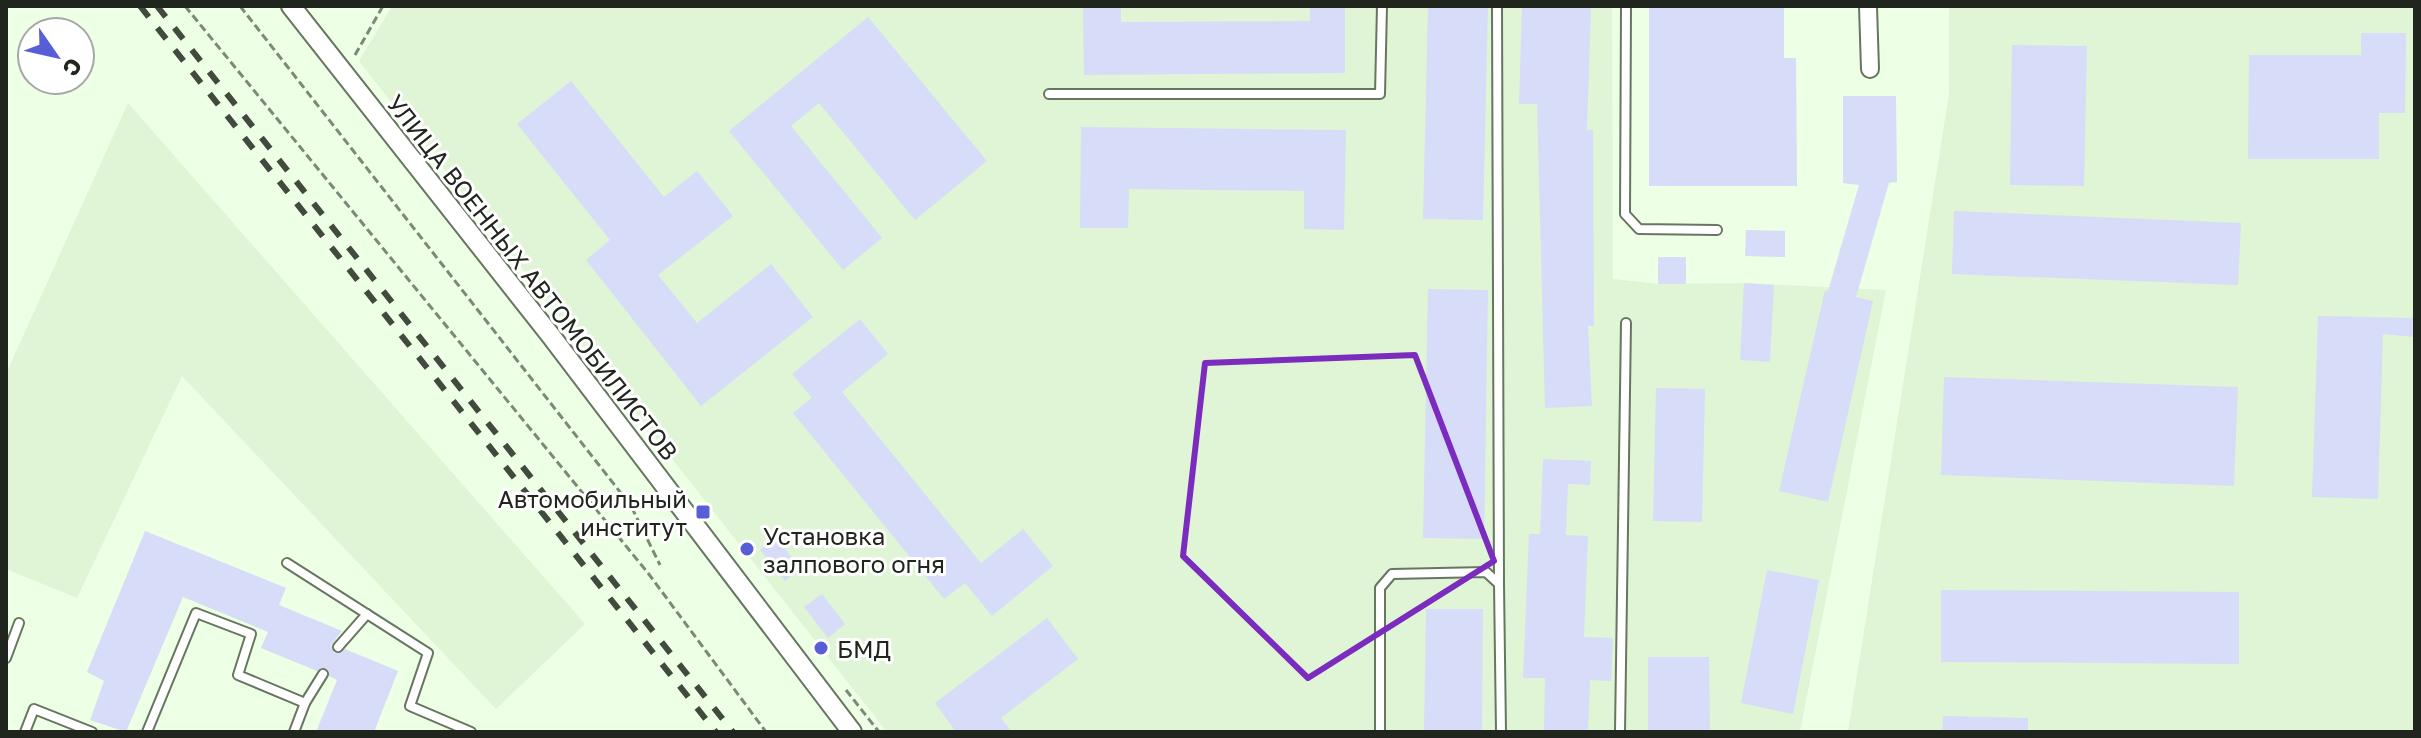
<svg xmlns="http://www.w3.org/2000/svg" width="2421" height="738" font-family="'Golos Text',sans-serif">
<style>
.built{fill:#dff5d5}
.building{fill:#d7dcf8}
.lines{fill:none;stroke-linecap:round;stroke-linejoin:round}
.service-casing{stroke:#677660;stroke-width:12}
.minor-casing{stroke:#677660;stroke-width:20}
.tertiary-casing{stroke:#677660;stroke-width:22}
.path{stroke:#7d8978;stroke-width:3;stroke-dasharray:8 4;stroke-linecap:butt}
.service{stroke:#fff;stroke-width:8}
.minor{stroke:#fff;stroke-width:16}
.tertiary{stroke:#fff;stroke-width:18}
.rail{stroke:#424a3e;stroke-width:6;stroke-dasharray:14 14;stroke-linecap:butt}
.marked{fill:none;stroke:#7b2cbf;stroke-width:6;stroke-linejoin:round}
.poi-dot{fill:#585ed5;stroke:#fff;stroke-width:3}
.labels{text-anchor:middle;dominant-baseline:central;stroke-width:6;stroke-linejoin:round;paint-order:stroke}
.street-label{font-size:24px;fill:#20261d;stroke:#fff}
.poi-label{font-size:24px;fill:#20261d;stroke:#fff;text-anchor:start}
</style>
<rect width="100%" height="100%" fill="#edffe5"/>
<g class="built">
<polygon points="392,6 1612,6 1613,279 1658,284 1744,283 1886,290 1800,732 887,732 359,61"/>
<polygon points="1949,6 2415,6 2415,732 1848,732 1949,94"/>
<polygon points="128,103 585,624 496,709 182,376 77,598 6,569 6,374"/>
</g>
<g class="building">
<polygon points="1083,6 1121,6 1121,22 1310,21 1310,6 1345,6 1345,73 1084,75"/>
<polygon points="1428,6 1488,6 1483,220 1423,219"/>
<polygon points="1522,6 1591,6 1587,130 1593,130 1594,326 1588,326 1592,406 1545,408 1537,104 1519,104"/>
<polygon points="1649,6 1784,6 1784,58 1796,58 1797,186 1649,186"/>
<polygon points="868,17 987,161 915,220 819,103 791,126 882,238 843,270 729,131"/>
<polygon points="2361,33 2406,33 2405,113 2379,113 2379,159 2248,159 2249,55 2361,55"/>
<polygon points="2012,45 2087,46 2084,186 2010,185"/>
<polygon points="571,81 664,197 697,171 733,216 658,275 697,323 771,264 813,317 701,406 586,260 610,240 517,124"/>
<polygon points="1843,96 1896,96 1897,182 1889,183 1856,297 1873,301 1828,502 1779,491 1825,290 1828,291 1859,185 1843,183"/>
<polygon points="1081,127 1346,130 1344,230 1304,229 1304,191 1129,189 1128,228 1080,228"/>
<polygon points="1954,211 2241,223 2238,285 1952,274"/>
<polygon points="1746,230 1785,231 1785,257 1745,256"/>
<rect x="1658" y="257" width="28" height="27"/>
<polygon points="1744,283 1774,285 1770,362 1740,360"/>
<polygon points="1428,289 1488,290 1484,539 1423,538"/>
<polygon points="2318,316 2415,318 2415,337 2383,334 2378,499 2312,497"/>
<polygon points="860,319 888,354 842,392 981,563 1023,529 1053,566 992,616 965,583 944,599 793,413 812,398 792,374"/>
<polygon points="1944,377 2238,387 2234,486 1941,475"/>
<polygon points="1656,388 1705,389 1702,522 1653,521"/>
<polygon points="1543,459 1591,461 1590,485 1568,484 1566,535 1588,536 1584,637 1613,638 1611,681 1590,680 1588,732 1544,732 1545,678 1523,678 1529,534 1540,534"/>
<polygon points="145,531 286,588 279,605 342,631 331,645 334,653 345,649 398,671 374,732 316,732 337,680 329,676 327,669 317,671 261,648 268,632 183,597 126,732 90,720 104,681 87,672"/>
<polygon points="776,537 800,568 785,581 760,550"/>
<polygon points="1767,570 1819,580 1793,714 1741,703"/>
<polygon points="1941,590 2239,592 2239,664 1941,662"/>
<polygon points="822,594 845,624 828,638 804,607"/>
<polygon points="1426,609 1483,609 1482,732 1424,732"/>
<polygon points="1047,618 1078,659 1001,718 1012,732 956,732 935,703"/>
<polygon points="1648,657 1709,657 1710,732 1648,732"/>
<polygon points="1943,716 2028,718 2028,732 1942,732"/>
</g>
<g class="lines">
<defs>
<g id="service">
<polyline points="1497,6 1499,584"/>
<polyline points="1626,6 1625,214 1639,229 1717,230"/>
<polyline points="1049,94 1380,94 1382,6"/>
<polyline points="287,563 428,653 410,706 471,732"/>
<polyline points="338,647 367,614"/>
<polyline points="6,658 19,623"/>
<polyline points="25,732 34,709 92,732"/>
<polyline points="147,732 196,613 251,634 238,675 305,703"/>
<polyline points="294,732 305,703 323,674"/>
<polyline points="1380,732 1380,588 1392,574 1486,572 1499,584 1501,732"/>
<polyline points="1620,732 1626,323"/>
</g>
<polyline id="minor" points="1868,6 1870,69"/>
<polyline id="tertiary" points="291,6 551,336 852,732"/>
</defs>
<use href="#service" class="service-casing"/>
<use href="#minor" class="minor-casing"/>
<use href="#tertiary" class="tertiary-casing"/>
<g class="path">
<polyline points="185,6 648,573 766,732"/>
<polyline points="240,6 631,506 660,565"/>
<polyline points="355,55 383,6"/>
<polyline points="846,690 879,732"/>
</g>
<use href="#service" class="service"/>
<use href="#minor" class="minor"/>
<use href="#tertiary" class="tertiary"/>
<g class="rail">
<polyline points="140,6 716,732"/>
<polyline points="157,6 733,732"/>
</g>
</g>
<path class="marked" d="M1415 355 1494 561 1308 678 1183 556 1205 363Z"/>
<g class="poi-dot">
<rect x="695" y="504" width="16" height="16" rx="4"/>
<circle cx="747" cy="549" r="8"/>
<circle cx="821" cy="648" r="8"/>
</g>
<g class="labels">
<g class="street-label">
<text transform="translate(533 277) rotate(52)">УЛИЦА ВОЕННЫХ АВТОМОБИЛИСТОВ</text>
</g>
<g class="poi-label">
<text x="687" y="498" text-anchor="end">Автомобильный<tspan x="687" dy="28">институт</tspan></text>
<text x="763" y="535">Установка<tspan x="763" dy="28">залпового огня</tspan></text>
<text x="837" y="648">БМД</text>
</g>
</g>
<rect width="2421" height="738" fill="none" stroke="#20261d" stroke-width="16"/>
<g transform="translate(56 56) rotate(124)"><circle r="38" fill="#ffffff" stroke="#a6a8a5" stroke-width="2"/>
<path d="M0-6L14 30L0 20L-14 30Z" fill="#585ed5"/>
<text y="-12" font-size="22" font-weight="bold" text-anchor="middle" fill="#20261d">С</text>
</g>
</svg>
